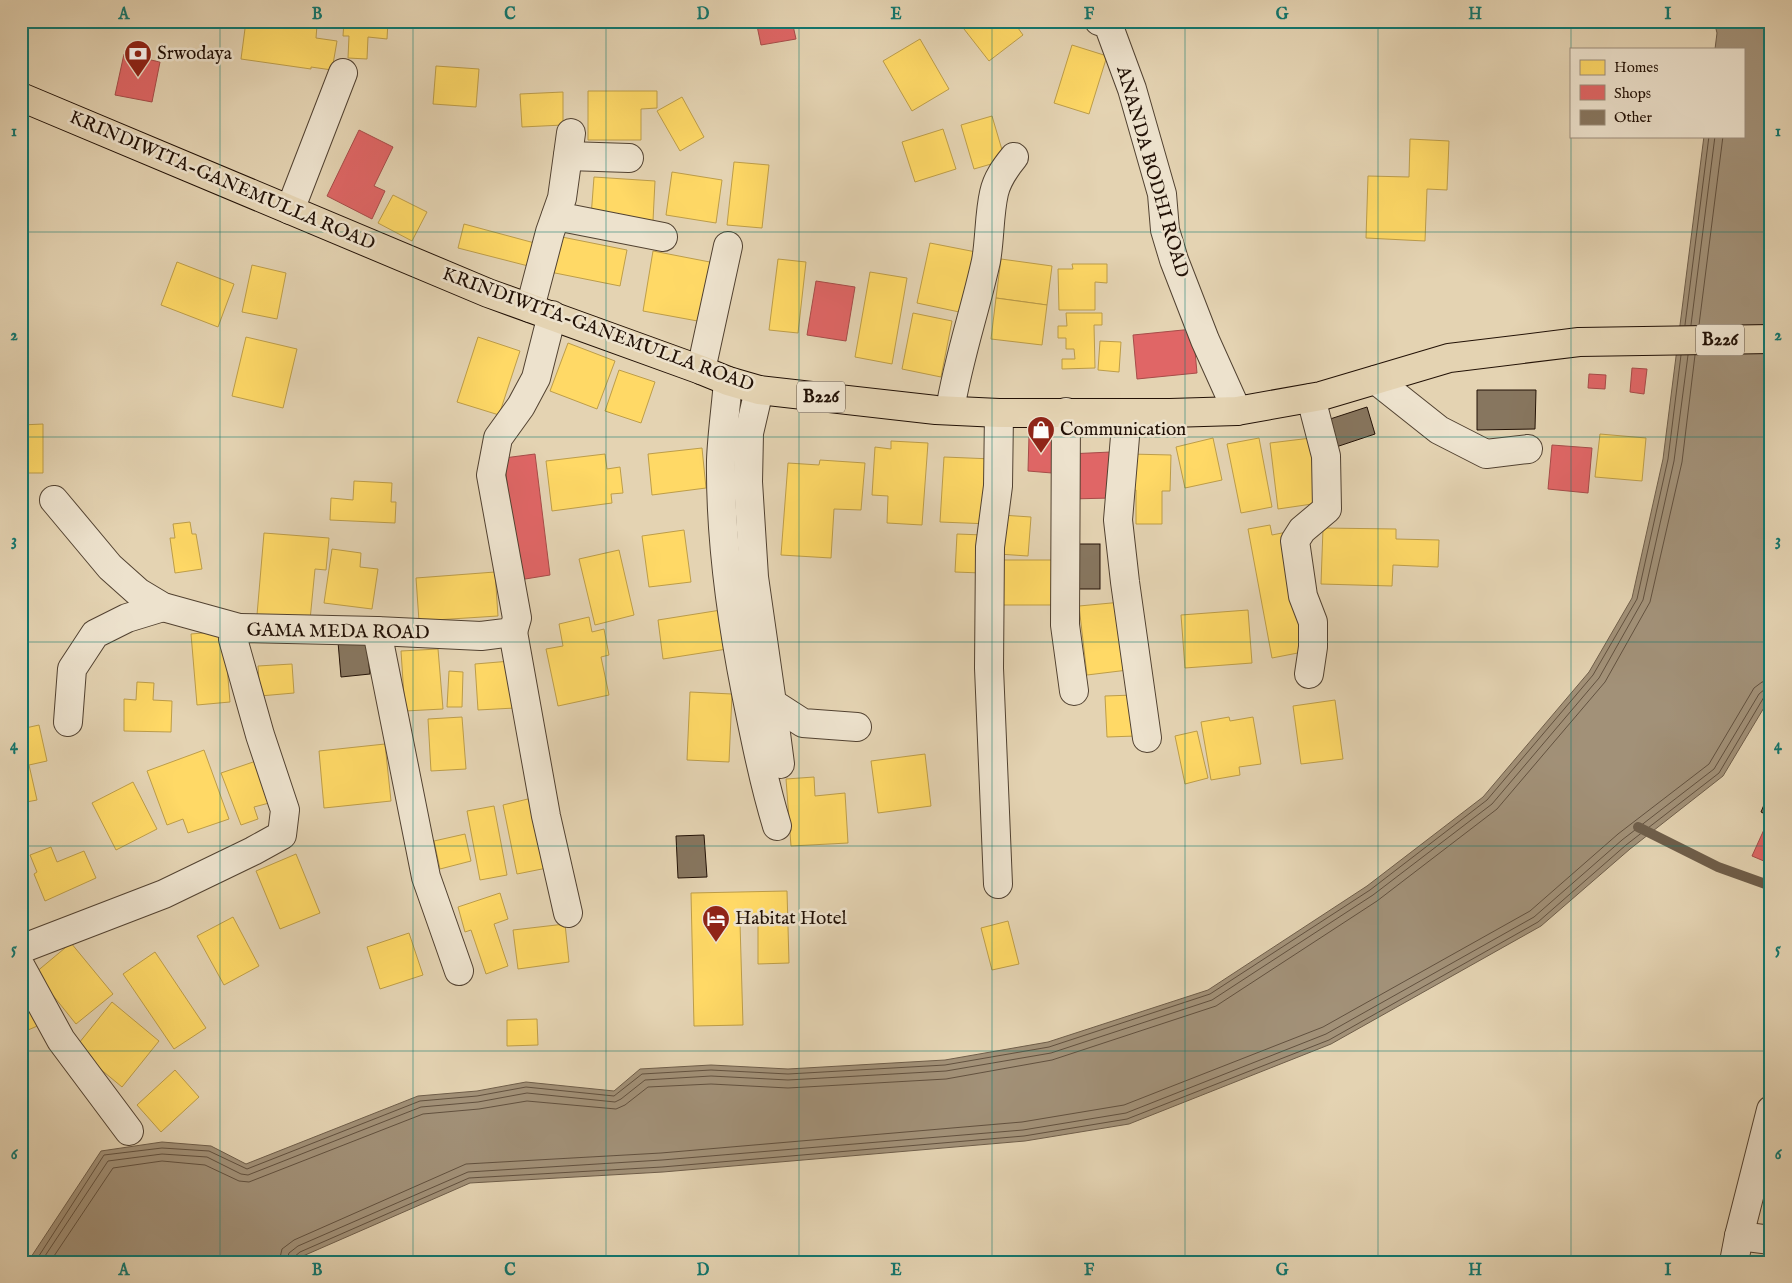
<svg xmlns="http://www.w3.org/2000/svg" width="1792" height="1283" font-family="'IM FELL English',serif">
<style>
.water{fill:#a29178;stroke:#6f5e4a}
.homes{fill:#ffd966;stroke:#bd9d49}
.shops{fill:#e06666;stroke:#a74c49}
.lines{fill:none;stroke-linecap:round;stroke-linejoin:round}
.shore{stroke:#62513f;stroke-width:1}
.stream{stroke:#6f5e4a;stroke-width:10}
.building{fill:#87765f;stroke:#221106}
.minor-casing{stroke:#524231;stroke-width:30}
.major-casing{stroke:#221106;stroke-width:30}
.minor{stroke:#ede2cd;stroke-width:28}
.major{stroke:#e4d3b2;stroke-width:28}
.grid{fill:none;stroke:#0f766e;stroke-width:1;stroke-opacity:0.55}
.labels{text-anchor:middle;dominant-baseline:central;stroke-width:5;stroke-linejoin:round;paint-order:stroke}
.shield{fill:#ede2cd;stroke:#5f5042;stroke-width:1}
.shield-label{font-size:18px;font-weight:bold;fill:#221106}
.poi-label{font-size:19px;fill:#221106;stroke:#ede2cd;text-anchor:start}
.street-label{font-size:19px;fill:#221106;stroke:#ede2cd}
.neatline{fill:none;stroke:#0f766e;stroke-width:2}
.grid-label{font-size:16px;text-anchor:middle;font-weight:bold;fill:#0f766e}
</style>
<rect width="100%" height="100%" fill="#e4d3b2"/>
<filter id="stains"><feTurbulence type="fractalNoise" baseFrequency=".004" numOctaves="4"/><feColorMatrix values="0 0 0 0 .2 0 0 0 0 .09 0 0 0 0 .02 0 0 0 .5 -.17"/></filter>
<radialGradient id="worn" r=".72"><stop offset=".6" stop-color="#630" stop-opacity="0"/><stop offset="1" stop-color="#630" stop-opacity=".3"/></radialGradient>
<polygon class="water" points="1714,21 1771,21 1771,696 1723,776 1630,849 1541,926 1331,1044 1129,1124 1025,1141 663,1172 470,1183 303,1256 295,1262 30,1262 31,1257 101,1151 162,1142 211,1146 246,1164 418,1096 477,1091 526,1082 614,1091 640,1069 711,1065 788,1069 945,1060 1048,1042 1208,990 1367,886 1483,797 1589,672 1632,598 1663,459 1704,136 1743,136 1743,49 1715,49 1717,33"/>
<g class="homes">
<polygon points="246,21 292,21 317,25 316,38 337,41 332,70 311,67 311,69 241,59"/>
<polygon points="344,21 388,21 387,39 368,37 367,59 348,58 349,36 343,36"/>
<polygon points="974,21 1013,21 1023,35 989,61 964,29"/>
<polygon points="920,39 949,89 912,111 883,61"/>
<polygon points="1072,45 1107,56 1089,114 1054,103"/>
<polygon points="436,66 479,69 476,107 433,104"/>
<polygon points="588,91 657,91 657,108 641,109 641,140 588,140"/>
<polygon points="563,92 563,125 522,127 520,94"/>
<polygon points="682,97 704,137 680,151 657,111"/>
<polygon points="992,116 1005,160 974,169 961,125"/>
<polygon points="943,129 956,169 915,182 902,142"/>
<polygon points="1410,139 1449,141 1447,190 1427,189 1425,241 1366,238 1368,176 1409,177"/>
<polygon points="734,162 769,165 762,228 727,225"/>
<polygon points="672,172 722,180 716,223 666,215"/>
<polygon points="594,177 655,181 653,221 591,217"/>
<polygon points="393,195 427,212 412,241 378,223"/>
<polygon points="464,224 542,245 536,268 458,248"/>
<polygon points="557,236 627,250 620,286 550,272"/>
<polygon points="930,243 976,252 964,313 917,303"/>
<polygon points="653,251 715,263 703,322 643,311"/>
<polygon points="778,259 806,262 798,333 769,330"/>
<polygon points="1001,259 1052,266 1047,305 996,298"/>
<polygon points="177,262 234,284 218,327 161,305"/>
<polygon points="1072,264 1107,264 1107,283 1095,282 1095,310 1059,310 1058,269 1073,269"/>
<polygon points="252,265 286,273 277,319 242,312"/>
<polygon points="870,272 907,278 892,364 855,357"/>
<polygon points="996,298 1047,305 1042,345 991,339"/>
<polygon points="913,313 952,321 941,377 902,369"/>
<polygon points="1066,313 1102,313 1102,325 1094,325 1095,368 1062,369 1062,359 1075,359 1074,349 1066,349 1066,338 1058,338 1058,326 1067,326"/>
<polygon points="246,337 297,349 283,408 232,396"/>
<polygon points="478,337 520,351 499,415 457,402"/>
<polygon points="1100,341 1121,342 1119,372 1098,370"/>
<polygon points="568,343 615,361 597,409 550,391"/>
<polygon points="619,370 655,382 641,423 605,411"/>
<polygon points="43,424 43,473 21,473 21,425"/>
<polygon points="1600,434 1646,438 1642,481 1595,477"/>
<polygon points="1213,438 1222,480 1185,488 1176,447"/>
<polygon points="1259,438 1272,507 1241,513 1227,444"/>
<polygon points="1311,438 1319,503 1278,509 1270,443"/>
<polygon points="891,441 928,443 922,525 887,523 888,496 872,495 875,447 891,449"/>
<polygon points="702,448 706,488 652,495 648,454"/>
<polygon points="605,454 607,469 620,467 623,493 611,494 612,503 552,511 546,461"/>
<polygon points="1130,454 1171,455 1170,491 1162,491 1162,524 1136,524 1136,490 1128,490"/>
<polygon points="944,457 993,459 990,524 940,522"/>
<polygon points="820,460 865,463 861,510 834,509 831,558 781,555 788,463 819,465"/>
<polygon points="354,481 392,483 391,502 396,502 395,523 330,520 331,498 353,500"/>
<polygon points="1001,515 1031,517 1028,556 998,554"/>
<polygon points="190,522 192,534 196,534 202,569 175,573 170,538 175,538 173,524"/>
<polygon points="1270,525 1272,535 1287,532 1308,651 1272,658 1248,529"/>
<polygon points="1323,528 1396,529 1396,539 1439,540 1438,567 1393,565 1392,586 1321,584"/>
<polygon points="684,530 691,582 649,587 642,536"/>
<polygon points="264,533 329,538 326,570 315,569 310,620 257,615"/>
<polygon points="957,534 983,535 981,573 955,572"/>
<polygon points="332,549 361,553 360,567 378,569 372,609 324,603"/>
<polygon points="619,550 634,615 595,625 579,559"/>
<polygon points="994,560 1059,560 1059,605 993,605"/>
<polygon points="495,572 498,616 419,621 416,578"/>
<polygon points="1122,602 1128,670 1087,675 1079,606"/>
<polygon points="721,610 727,649 663,659 658,620"/>
<polygon points="1248,610 1252,663 1185,668 1181,615"/>
<polygon points="589,617 592,632 604,629 609,655 601,657 609,695 558,706 546,649 563,646 559,624"/>
<polygon points="224,631 230,702 197,705 191,634"/>
<polygon points="438,649 443,709 405,711 401,651"/>
<polygon points="511,661 515,708 478,710 475,664"/>
<polygon points="292,664 294,693 260,696 258,666"/>
<polygon points="449,671 463,672 462,707 447,707"/>
<polygon points="137,682 154,683 153,700 172,701 171,732 124,731 124,699 136,700"/>
<polygon points="690,692 732,694 729,762 687,760"/>
<polygon points="1134,695 1136,736 1107,737 1105,696"/>
<polygon points="1335,700 1343,759 1301,764 1293,706"/>
<polygon points="462,717 466,769 431,771 428,719"/>
<polygon points="1229,717 1230,721 1253,717 1261,764 1239,767 1240,775 1211,780 1201,722"/>
<polygon points="39,725 47,761 29,765 37,800 21,803 21,729"/>
<polygon points="1197,731 1208,778 1185,784 1175,736"/>
<polygon points="385,744 391,801 324,808 319,751"/>
<polygon points="204,750 229,819 188,833 183,819 167,825 147,771"/>
<polygon points="925,754 931,806 878,813 871,761"/>
<polygon points="259,760 273,802 254,807 258,819 241,825 221,773"/>
<polygon points="814,777 815,796 845,793 848,843 791,846 786,779"/>
<polygon points="133,782 157,829 116,850 92,803"/>
<polygon points="532,798 547,868 517,874 503,805"/>
<polygon points="494,806 507,875 480,880 467,811"/>
<polygon points="465,834 471,861 440,869 434,841"/>
<polygon points="51,847 57,862 84,851 96,878 45,901 34,874 37,872 30,855"/>
<polygon points="296,854 320,913 280,929 256,871"/>
<polygon points="787,891 789,963 758,964 758,923 740,923 743,1025 694,1026 691,893"/>
<polygon points="500,893 508,919 494,924 508,966 486,974 471,930 465,932 458,907"/>
<polygon points="233,917 259,966 224,985 197,936"/>
<polygon points="1008,921 1019,964 992,970 981,928"/>
<polygon points="565,924 569,962 518,969 513,930"/>
<polygon points="409,933 423,975 380,989 367,947"/>
<polygon points="71,943 113,994 76,1024 35,973"/>
<polygon points="155,952 206,1028 174,1049 123,974"/>
<polygon points="21,993 42,1024 21,1033"/>
<polygon points="112,1002 159,1041 122,1087 75,1048"/>
<polygon points="537,1019 538,1045 507,1046 507,1020"/>
<polygon points="175,1070 199,1097 161,1132 137,1105"/>
</g>
<g class="shops">
<polygon points="756,21 792,21 796,39 761,45"/>
<polygon points="124,54 160,62 152,102 115,95"/>
<polygon points="359,130 393,147 374,186 385,191 372,219 327,196"/>
<polygon points="816,281 855,287 846,341 807,335"/>
<polygon points="1193,329 1197,373 1137,379 1133,335"/>
<polygon points="1632,368 1647,369 1644,394 1630,392"/>
<polygon points="1589,374 1606,375 1605,389 1588,388"/>
<polygon points="1029,435 1054,437 1052,473 1028,471"/>
<polygon points="1552,445 1592,448 1588,493 1548,489"/>
<polygon points="1111,452 1112,498 1070,499 1068,454"/>
<polygon points="535,454 550,575 519,580 504,458"/>
<polygon points="1767,823 1771,825 1771,864 1752,856"/>
</g>
<g class="lines">
<g class="shore">
<polyline points="1685,325 1709,136"/>
<polyline points="1691,325 1715,136"/>
<polyline points="1699,325 1723,136"/>
<polyline points="35,1262 104,1155 162,1148 209,1151 247,1169 420,1101 477,1096 526,1087 614,1096 642,1074 711,1070 788,1074 945,1065 1049,1047 1210,994 1370,890 1487,800 1593,675 1637,599 1668,459 1681,355"/>
<polyline points="41,1262 108,1161 162,1154 207,1157 241,1174 248,1175 421,1107 478,1102 527,1093 615,1102 621,1099 645,1080 711,1076 788,1080 946,1071 1051,1053 1212,1000 1373,895 1492,804 1599,678 1643,600 1674,461 1688,355"/>
<polyline points="50,1262 113,1168 162,1161 205,1165 239,1181 249,1182 423,1114 479,1109 527,1101 616,1109 625,1105 648,1087 711,1084 788,1088 946,1079 1052,1060 1216,1006 1377,901 1497,809 1605,682 1650,602 1682,462 1695,355"/>
<polyline points="279,1262 282,1249 294,1240 466,1164 661,1153 1022,1122 1124,1105 1323,1027 1530,911 1618,834 1709,764 1754,688 1762,682 1771,681"/>
<polyline points="286,1262 289,1253 298,1246 468,1172 662,1160 1023,1130 1126,1113 1326,1034 1534,917 1622,840 1714,769 1759,694 1765,689 1771,688"/>
<polyline points="293,1262 294,1257 300,1252 469,1178 662,1167 1024,1136 1127,1119 1329,1040 1538,922 1626,845 1719,773 1764,697 1771,695"/>
</g>
<polyline class="stream" points="1638,827 1718,867 1771,886"/>
</g>
<g class="building">
<polygon points="1477,390 1536,390 1535,429 1477,430"/>
<polygon points="1367,407 1375,434 1333,448 1324,421"/>
<rect x="1077" y="544" width="23" height="45"/>
<polygon points="366,639 370,674 341,677 338,642"/>
<polygon points="1771,788 1771,817 1761,812"/>
<polygon points="704,835 707,877 678,878 676,836"/>
</g>
<g class="lines">
<defs>
<g id="minor">
<polyline points="1099,21 1108,24 1132,89 1162,194 1165,230 1174,260 1205,340 1237,411"/>
<polyline points="568,156 629,158"/>
<polyline points="290,210 343,73"/>
<polyline points="556,216 663,237"/>
<polyline points="530,308 550,232 562,198 571,133"/>
<polyline points="701,370 728,246"/>
<polyline points="1376,380 1439,430 1486,454 1528,449"/>
<path d="M728 381C726 407 722 434 721 460 720 539 731 617 746 693 755 738 764 783 777 826"/>
<polyline points="759,390 749,433 748,482 754,577 772,703 803,723 857,727"/>
<path d="M950 410C958 360 975 311 986 261 990 239 989 215 994 193 997 179 1005 168 1014 157"/>
<polyline points="1066,412 1065,625 1074,691"/>
<polyline points="1127,413 1118,520 1125,582 1147,738"/>
<polyline points="54,500 110,567 138,592 163,607 239,628"/>
<polyline points="377,631 426,877 459,971"/>
<polyline points="513,632 546,816 568,913"/>
<polyline points="1309,674 1313,647 1313,622 1303,596 1295,541 1302,530 1327,509 1326,456 1311,398"/>
<polyline points="772,703 780,764"/>
<polyline points="68,722 72,669 95,634 127,618 163,607"/>
<polyline points="998,884 989,668 990,547 998,486 999,413"/>
<polyline points="21,949 164,894 253,851 282,835 285,810 260,735 233,639 239,628 377,631 481,636 513,632 517,618 491,475 498,438 521,406 536,378 552,315"/>
<polyline points="21,967 61,1040 129,1131"/>
<polyline points="1739,1236 1771,1240"/>
<polyline points="1734,1262 1739,1236 1771,1110"/>
</g>
<polyline id="major" points="21,97 488,293 701,370 728,381 759,390 936,410 999,413 1170,413 1237,411 1321,396 1449,358 1579,342 1771,339"/>
</defs>
<use href="#minor" class="minor-casing"/>
<use href="#major" class="major-casing"/>
<use href="#minor" class="minor"/>
<use href="#major" class="major"/>
</g>
<path class="grid" d="M220 21V1262M413 21V1262M606 21V1262M799 21V1262M992 21V1262M1185 21V1262M1378 21V1262M1571 21V49M1571 136V1262M21 232H1771M21 437H1771M21 642H1771M21 846H1771M21 1051H1771"/>
<defs>
<symbol id="bank-pin" viewBox="-11 -11 22 30"><path d="M0 17L-7.5 6A9.5 9.5 0 1 1 7.5 6Z" fill="#8f2418" stroke="#ede2cd"/><path d="M-6-4H6V4H-6ZM0-2.3a2.3 2.3 0 1 0 0 4.6a2.3 2.3 0 1 0 0-4.6Z" fill="#fff"/></symbol>
<symbol id="shop-pin" viewBox="-11 -11 22 30"><path d="M0 17L-7.5 6A9.5 9.5 0 1 1 7.5 6Z" fill="#8f2418" stroke="#ede2cd"/><path d="M-5-2.5h2.3a2.7 3.5 0 0 1 5.4 0H5L5.5 6h-11ZM-1.5-2.5h3a1.5 2.3 0 0 0-3 0Z" fill="#fff"/></symbol>
<symbol id="hotel-pin" viewBox="-11 -11 22 30"><path d="M0 17L-7.5 6A9.5 9.5 0 1 1 7.5 6Z" fill="#8f2418" stroke="#ede2cd"/><path d="M-6-4.5h1.5V1H6V5H4.5V3h-9V5H-6ZM-4 0a1.8 1.8 0 1 1 3.6 0ZM.5 0V-2.5h3Q6-2.5 6 0Z" fill="#fff"/></symbol>
</defs>
<g fill-rule="evenodd">
<use href="#bank-pin" x="122" y="38" width="32" height="43"/>
<use href="#shop-pin" x="1025" y="414" width="32" height="43"/>
<use href="#hotel-pin" x="700" y="903" width="32" height="43"/>
</g>
<g class="labels">
<g class="shield">
<rect x="1696" y="324.5" width="48" height="31" rx="4"/>
<rect x="797" y="381.5" width="48" height="31" rx="4"/>
</g>
<g class="shield-label">
<text x="1720" y="340">B226</text>
<text x="821" y="397">B226</text>
</g>
<g class="poi-label">
<text x="157" y="54">Srwodaya</text>
<text x="1060" y="430">Communication</text>
<text x="735" y="919">Habitat Hotel</text>
</g>
<g class="street-label">
<text transform="translate(1152 172) rotate(74)">ANANDA BODHI ROAD</text>
<text transform="translate(222 181) rotate(23)">KRINDIWITA-GANEMULLA ROAD</text>
<text transform="translate(598 330) rotate(20)">KRINDIWITA-GANEMULLA ROAD</text>
<text transform="translate(338 632) rotate(1)">GAMA MEDA ROAD</text>
</g>
</g>
<rect width="1792" height="1283" fill="none" stroke="#e4d3b2" stroke-width="55"/>
<rect x="1570" y="48" width="175" height="90" fill="#ede2cd" stroke="#9c8e7d"/>
<rect x="1580" y="60" width="25" height="15" fill="#ffd966" stroke="#9c8e7d"/>
<text x="1614" y="72" font-size="15" fill="#221106">Homes</text>
<rect x="1580" y="85" width="25" height="15" fill="#e06666" stroke="#9c8e7d"/>
<text x="1614" y="98" font-size="15" fill="#221106">Shops</text>
<rect x="1580" y="110" width="25" height="15" fill="#87765f" stroke="#9c8e7d"/>
<text x="1614" y="122" font-size="15" fill="#221106">Other</text>
<rect x="28" y="28" width="1736" height="1228" class="neatline"/>
<g class="grid-label">
<text x="124" y="19">A</text>
<text x="317" y="19">B</text>
<text x="510" y="19">C</text>
<text x="703" y="19">D</text>
<text x="896" y="19">E</text>
<text x="1089" y="19">F</text>
<text x="1282" y="19">G</text>
<text x="1475" y="19">H</text>
<text x="1668" y="19">I</text>
<text x="14" y="136">1</text>
<text x="1778" y="136">1</text>
<text x="14" y="340">2</text>
<text x="1778" y="340">2</text>
<text x="14" y="545">3</text>
<text x="1778" y="545">3</text>
<text x="14" y="750">4</text>
<text x="1778" y="750">4</text>
<text x="14" y="954">5</text>
<text x="1778" y="954">5</text>
<text x="14" y="1159">6</text>
<text x="1778" y="1159">6</text>
<text x="124" y="1275">A</text>
<text x="317" y="1275">B</text>
<text x="510" y="1275">C</text>
<text x="703" y="1275">D</text>
<text x="896" y="1275">E</text>
<text x="1089" y="1275">F</text>
<text x="1282" y="1275">G</text>
<text x="1475" y="1275">H</text>
<text x="1668" y="1275">I</text>
</g>
<rect width="100%" height="100%" filter="url(#stains)"/>
<rect width="100%" height="100%" fill="url(#worn)"/>
</svg>
